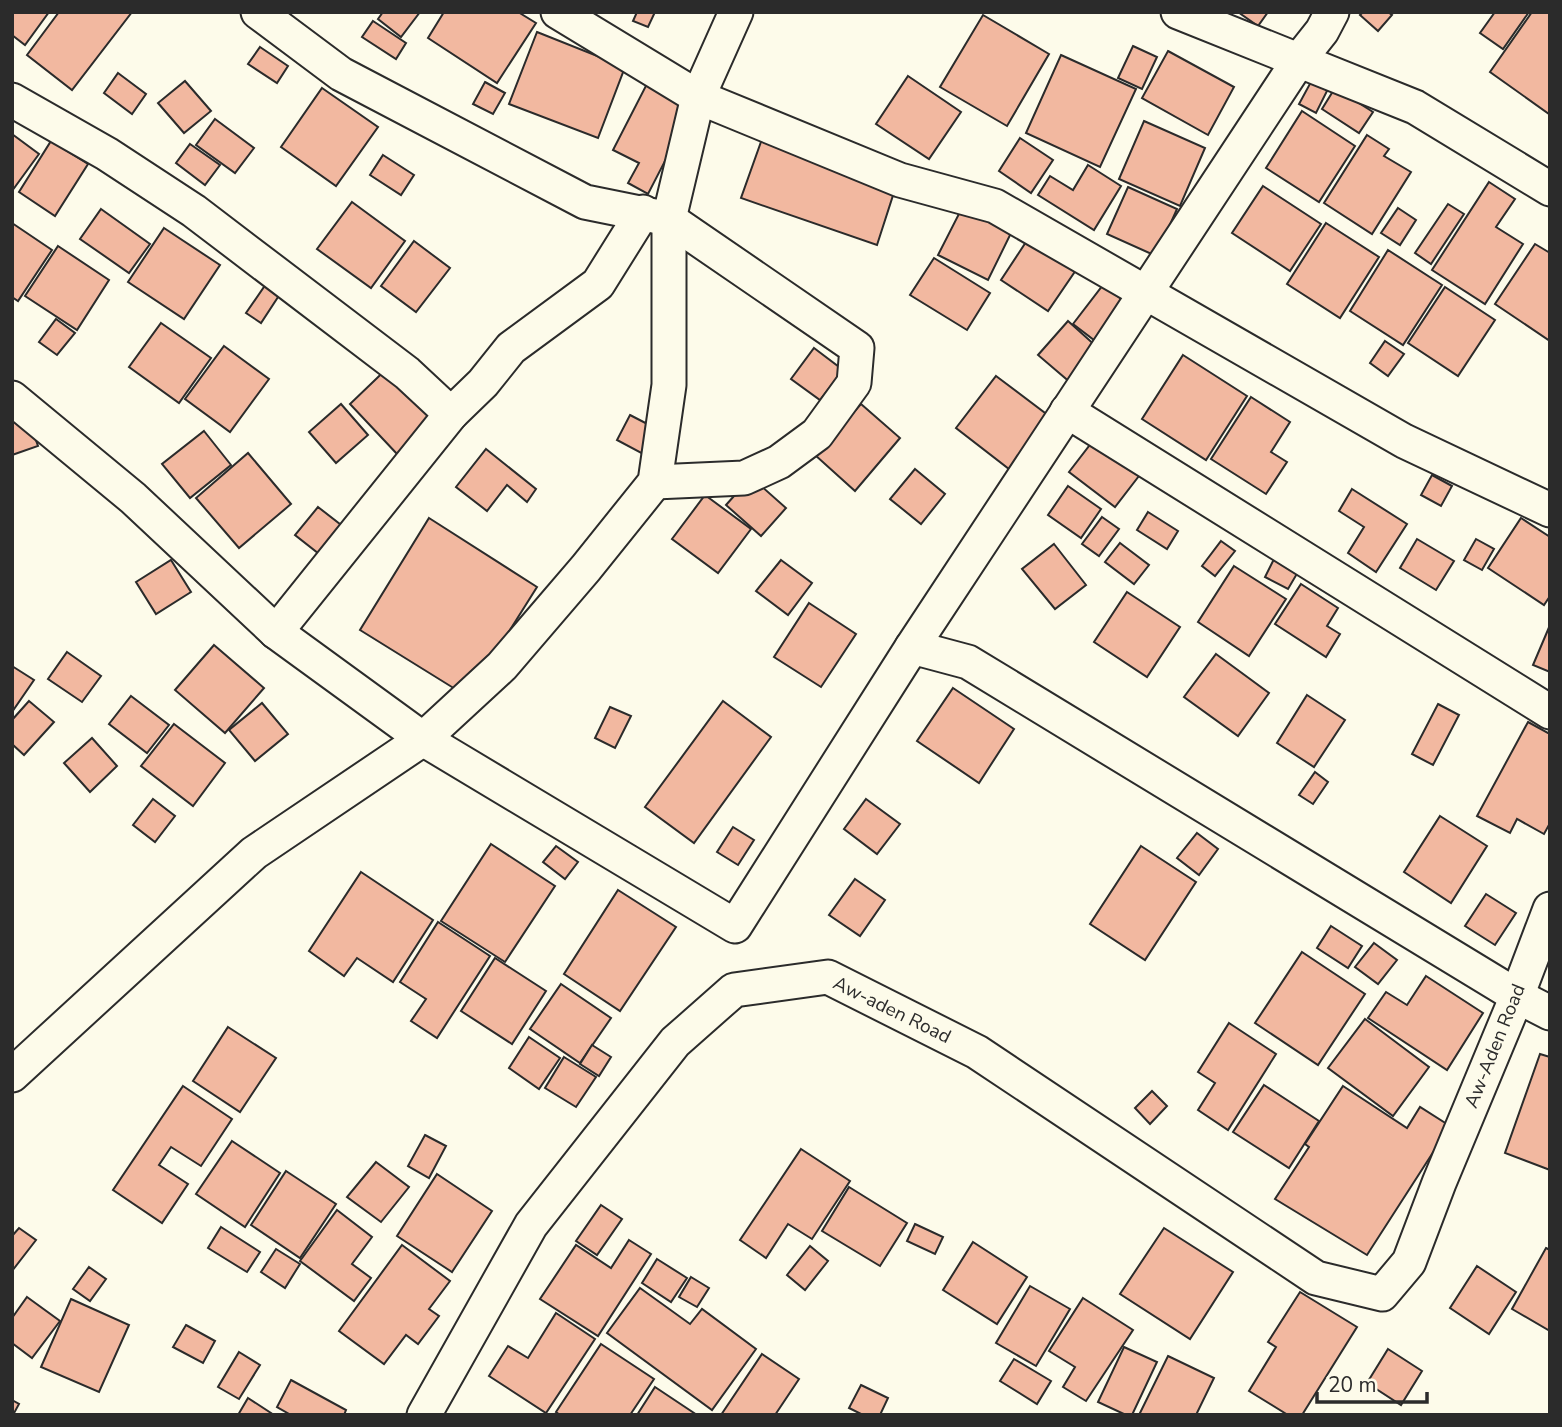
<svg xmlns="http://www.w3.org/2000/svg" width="1562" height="1427" font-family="'Nunito Sans',sans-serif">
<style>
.building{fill:#f2b8a0;stroke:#2b2b2b;stroke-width:2}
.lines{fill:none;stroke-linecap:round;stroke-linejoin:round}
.minor-casing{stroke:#2b2b2b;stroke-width:37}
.minor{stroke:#fdfbea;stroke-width:33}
.labels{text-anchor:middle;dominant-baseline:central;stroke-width:5;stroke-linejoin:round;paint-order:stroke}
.street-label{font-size:19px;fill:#2b2b2b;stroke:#fdfbea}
</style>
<rect width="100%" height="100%" fill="#fdfbea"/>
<g class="building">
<polygon points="12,12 49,12 25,45 12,35"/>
<polygon points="59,12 132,12 72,90 27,55"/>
<polygon points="383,12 420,12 401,37 378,19"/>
<polygon points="444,12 518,12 536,23 497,83 428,38"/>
<polygon points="637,12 655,12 648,27 633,21"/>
<polygon points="1238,12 1268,12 1258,26"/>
<polygon points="1363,12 1388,12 1392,15 1378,31 1360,15"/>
<polygon points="1495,12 1529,12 1503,49 1480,33"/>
<polygon points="1532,12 1550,13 1549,114 1490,72"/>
<polygon points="983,15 1049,54 1007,126 940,87"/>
<polygon points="373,21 406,43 396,59 362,37"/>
<polygon points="537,32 625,67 598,138 509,104"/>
<polygon points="1133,46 1157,57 1142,89 1118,78"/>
<polygon points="260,47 288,66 277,83 248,64"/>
<polygon points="1168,51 1234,87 1208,135 1142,98"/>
<polygon points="1061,55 1136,89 1100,167 1026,133"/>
<polygon points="118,73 146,94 132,114 104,93"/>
<polygon points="651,76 697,99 648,194 628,183 639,163 613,150"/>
<polygon points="908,76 961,112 929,159 876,124"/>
<polygon points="1312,80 1328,89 1316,113 1299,104"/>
<polygon points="185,81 211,111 184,133 158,103"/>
<polygon points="485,82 505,93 493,114 473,104"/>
<polygon points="322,88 378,127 336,186 281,147"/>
<polygon points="1335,88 1373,112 1359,133 1322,109"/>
<polygon points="1302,111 1355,146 1319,202 1266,168"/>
<polygon points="215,119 254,148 235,173 196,145"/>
<polygon points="1144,121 1205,148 1180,206 1119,179"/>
<polygon points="12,134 39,154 12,191"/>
<polygon points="1367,135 1389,149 1384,156 1411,172 1372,234 1324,203"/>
<polygon points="1020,138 1053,160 1031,193 999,171"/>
<polygon points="762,139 896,186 877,245 741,198"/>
<polygon points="51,141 88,164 55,216 19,192"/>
<polygon points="190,144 220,165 205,185 176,163"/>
<polygon points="383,155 414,175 401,195 370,175"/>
<polygon points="1088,165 1121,186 1094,230 1038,195 1050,176 1073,190"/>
<polygon points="1489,182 1515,199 1496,227 1523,244 1485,304 1432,270"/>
<polygon points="1263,186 1321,224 1290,271 1232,233"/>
<polygon points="1128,187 1177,209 1156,256 1107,234"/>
<polygon points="352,202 405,241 371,288 317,249"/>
<polygon points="965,202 1014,227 988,280 938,255"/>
<polygon points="1448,204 1464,214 1431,264 1415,253"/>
<polygon points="1398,208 1416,220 1400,245 1381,233"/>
<polygon points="101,209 150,244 129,273 80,239"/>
<polygon points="12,223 52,250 18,301 12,297"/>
<polygon points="1326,223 1379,257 1340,318 1287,284"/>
<polygon points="164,228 220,265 184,319 128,282"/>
<polygon points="1028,239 1076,270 1048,311 1001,280"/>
<polygon points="414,241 450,268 416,312 381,286"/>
<polygon points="1535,244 1550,253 1550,341 1495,304"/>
<polygon points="58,246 109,280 77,330 25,296"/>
<polygon points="1388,250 1442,285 1403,345 1350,311"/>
<polygon points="934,258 990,293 967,330 910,295"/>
<polygon points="266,284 280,294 261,323 246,313"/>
<polygon points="1103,285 1141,314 1111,353 1073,324"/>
<polygon points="1445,287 1495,320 1458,376 1408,343"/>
<polygon points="56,319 75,333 57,355 39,342"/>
<polygon points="1068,321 1107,356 1078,389 1038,355"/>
<polygon points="161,323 211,358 179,403 129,367"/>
<polygon points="1385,341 1404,354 1388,376 1370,363"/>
<polygon points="224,346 269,379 230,432 185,399"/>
<polygon points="814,348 843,370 820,400 791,379"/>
<polygon points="1183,355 1247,396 1206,460 1142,419"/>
<polygon points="399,357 448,408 398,455 350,404"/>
<polygon points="996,376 1049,416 1009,469 956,428"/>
<polygon points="1251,397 1290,422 1271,452 1287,462 1266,494 1211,459"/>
<polygon points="341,404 368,435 336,463 309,432"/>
<polygon points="861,404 900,438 855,491 815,455"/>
<polygon points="26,412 38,446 12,455 12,416"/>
<polygon points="630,415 659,430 645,455 617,440"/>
<polygon points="204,431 231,465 190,498 162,464"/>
<polygon points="1096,437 1142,472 1115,507 1069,472"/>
<polygon points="486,449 536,489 527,502 507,485 487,511 456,487"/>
<polygon points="248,453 291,504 239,548 196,498"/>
<polygon points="915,469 945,494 921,524 890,499"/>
<polygon points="1432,475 1452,486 1441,506 1421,495"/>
<polygon points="751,477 786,508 761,536 726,505"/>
<polygon points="1068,486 1101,509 1081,538 1048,515"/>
<polygon points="1352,489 1407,524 1376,572 1348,553 1364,527 1339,511"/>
<polygon points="705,495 751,529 718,573 672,539"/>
<polygon points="318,507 345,528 323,557 295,535"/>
<polygon points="1148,512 1178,531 1167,549 1137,530"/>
<polygon points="1102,517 1119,529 1099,556 1082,544"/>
<polygon points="429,518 537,587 468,697 360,630"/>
<polygon points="1521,518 1550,537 1550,596 1544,605 1488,568"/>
<polygon points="1417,539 1454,561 1436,590 1400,568"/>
<polygon points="1476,539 1494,549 1482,570 1464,560"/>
<polygon points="1221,541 1235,551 1215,576 1202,566"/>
<polygon points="1120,543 1149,565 1134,584 1105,562"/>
<polygon points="1054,544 1086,585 1055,609 1022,569"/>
<polygon points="1274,559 1298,572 1288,589 1265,577"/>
<polygon points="171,560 191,592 156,614 136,582"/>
<polygon points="781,560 812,583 788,615 756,591"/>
<polygon points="1234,566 1286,599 1249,656 1198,622"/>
<polygon points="1301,584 1338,608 1327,626 1340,634 1326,657 1275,624"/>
<polygon points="1127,592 1180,627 1147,677 1094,642"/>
<polygon points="809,603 856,634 821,687 774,657"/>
<polygon points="1550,625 1550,672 1533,665"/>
<polygon points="214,645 264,688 225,733 175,690"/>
<polygon points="67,652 101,676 82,702 48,679"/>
<polygon points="1216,654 1269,693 1238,736 1184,697"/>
<polygon points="12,666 34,680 12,712"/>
<polygon points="953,688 1014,729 979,783 917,741"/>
<polygon points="1307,695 1345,720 1314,767 1277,743"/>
<polygon points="131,696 169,725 147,753 109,724"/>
<polygon points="29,701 54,722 24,755 12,744 12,720"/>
<polygon points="723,701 771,737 694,843 645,807"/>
<polygon points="262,703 288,734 255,761 229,730"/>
<polygon points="1438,704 1459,715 1433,765 1412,754"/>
<polygon points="610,707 631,716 615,748 595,738"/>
<polygon points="1528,722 1550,734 1550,823 1544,834 1517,819 1510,833 1477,816"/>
<polygon points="174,724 225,763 193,806 141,766"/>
<polygon points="92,738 117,766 90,792 64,763"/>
<polygon points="1315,772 1328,782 1313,804 1299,795"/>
<polygon points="153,799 175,816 155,842 133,825"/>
<polygon points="866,799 900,824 877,854 844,829"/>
<polygon points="1440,816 1487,846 1451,903 1404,872"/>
<polygon points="733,827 754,840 738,865 717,852"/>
<polygon points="1197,833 1218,849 1199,875 1177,858"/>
<polygon points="491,844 555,886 505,962 441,921"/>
<polygon points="556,846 578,862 565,879 543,862"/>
<polygon points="1141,846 1196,882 1145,960 1090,924"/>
<polygon points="361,872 433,920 393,982 357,958 344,976 309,951"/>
<polygon points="855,879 885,900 860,936 829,915"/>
<polygon points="618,890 676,927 620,1011 564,974"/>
<polygon points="1486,894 1516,913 1495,945 1465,926"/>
<polygon points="438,922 490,956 437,1038 411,1021 426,999 400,982"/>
<polygon points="1331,926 1362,946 1348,968 1317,948"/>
<polygon points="1374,943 1397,960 1378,984 1355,967"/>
<polygon points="1302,952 1365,994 1318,1065 1255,1023"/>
<polygon points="495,958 546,991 512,1044 461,1011"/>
<polygon points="1426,976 1483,1013 1447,1070 1368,1018 1386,992 1407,1005"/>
<polygon points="561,984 611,1018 580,1063 530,1029"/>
<polygon points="1365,1019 1429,1067 1393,1116 1328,1068"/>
<polygon points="1229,1023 1276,1054 1228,1130 1198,1110 1215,1083 1198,1072"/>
<polygon points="228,1027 276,1058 240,1112 193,1081"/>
<polygon points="529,1037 560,1058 539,1089 509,1068"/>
<polygon points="592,1045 611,1057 599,1076 580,1064"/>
<polygon points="1540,1054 1550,1057 1550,1170 1505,1153"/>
<polygon points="564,1057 596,1077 576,1107 545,1088"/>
<polygon points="1264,1085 1319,1121 1289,1168 1233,1132"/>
<polygon points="183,1086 232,1119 201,1166 171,1147 159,1165 188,1184 162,1223 113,1190"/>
<polygon points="1343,1086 1407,1128 1420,1107 1450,1126 1367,1255 1275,1199 1309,1147 1305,1144"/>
<polygon points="1152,1091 1167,1106 1150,1124 1135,1108"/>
<polygon points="425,1135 446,1146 429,1178 408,1166"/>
<polygon points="232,1141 280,1173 245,1227 196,1194"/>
<polygon points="801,1149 850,1181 812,1239 788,1224 766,1258 740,1240"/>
<polygon points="376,1162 409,1187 381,1222 347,1197"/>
<polygon points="286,1171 336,1204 300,1258 251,1225"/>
<polygon points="437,1174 492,1211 452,1272 397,1236"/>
<polygon points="849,1187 907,1223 880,1266 822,1231"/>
<polygon points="601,1205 622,1219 597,1255 576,1241"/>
<polygon points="337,1210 372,1237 352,1264 371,1278 354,1301 300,1261"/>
<polygon points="915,1224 943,1237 935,1254 907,1241"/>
<polygon points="221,1227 260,1252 247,1272 208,1248"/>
<polygon points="19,1228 36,1240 12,1271 12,1236"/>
<polygon points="1164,1228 1233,1272 1190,1339 1120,1294"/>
<polygon points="629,1240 651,1254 598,1336 540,1299 576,1245 611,1268"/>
<polygon points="973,1242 1027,1277 997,1324 943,1290"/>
<polygon points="402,1245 450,1281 429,1309 439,1316 418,1344 406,1335 384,1364 339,1331"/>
<polygon points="810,1246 828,1261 805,1290 787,1275"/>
<polygon points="1546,1248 1550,1250 1550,1331 1512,1309"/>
<polygon points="276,1249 300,1264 285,1288 261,1272"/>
<polygon points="657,1259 687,1278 671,1302 642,1283"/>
<polygon points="1477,1266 1516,1292 1489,1334 1450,1308"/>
<polygon points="89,1267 106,1279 90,1301 73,1289"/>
<polygon points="691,1277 709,1288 697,1307 679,1297"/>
<polygon points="1030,1286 1070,1309 1036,1366 996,1343"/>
<polygon points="640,1288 690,1324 702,1309 756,1349 712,1410 607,1333"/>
<polygon points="1300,1292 1357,1327 1302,1415 1288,1415 1249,1391 1276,1347 1268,1342"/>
<polygon points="27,1297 60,1321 32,1358 12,1343 12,1318"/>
<polygon points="1083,1298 1133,1330 1086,1401 1063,1387 1075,1367 1049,1351"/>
<polygon points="71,1299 129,1325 99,1392 41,1367"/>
<polygon points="556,1313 595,1339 546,1413 489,1376 508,1346 528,1358"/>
<polygon points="186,1325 215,1341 203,1363 173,1347"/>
<polygon points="601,1344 654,1379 630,1415 560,1415 556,1412"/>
<polygon points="1124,1347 1157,1362 1132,1415 1126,1415 1098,1402"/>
<polygon points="1388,1349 1422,1371 1401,1405 1367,1383"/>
<polygon points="239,1352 260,1365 239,1399 218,1387"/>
<polygon points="762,1354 799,1379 775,1415 721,1415"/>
<polygon points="1168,1356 1214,1378 1196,1415 1139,1415"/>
<polygon points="1014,1359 1051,1381 1037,1404 1000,1381"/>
<polygon points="291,1380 346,1410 344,1415 291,1415 277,1407"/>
<polygon points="861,1385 888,1398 880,1415 863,1415 849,1408"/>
<polygon points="655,1387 697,1415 637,1415"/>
<polygon points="248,1398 274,1415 238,1415"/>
<polygon points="12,1400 19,1404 13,1415 12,1415"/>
</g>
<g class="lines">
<defs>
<g id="minor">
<polyline points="258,12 341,74 585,202 669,219 857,348 854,383 817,434 779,462 744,478 655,482"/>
<polyline points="558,12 698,97 900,180 995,206 1404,441 1550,510"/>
<polyline points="1178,12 1415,107 1550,189"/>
<polyline points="12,100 107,154 194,211 407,373 451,414"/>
<polyline points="12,398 133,498 276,632 423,739 735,926 912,647 968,662 1517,996 1550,1013"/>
<polyline points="1067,411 1550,712"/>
<polyline points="276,632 451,414 483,383 511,348 598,284 643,212"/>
<polyline points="912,647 1299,60 1322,31 1332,12"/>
<polyline points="12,1075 254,853 423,739 502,666 586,568 655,482 669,385 669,219 698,97 736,12"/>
<polyline points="424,1415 531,1225 675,1042 734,990 828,977 977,1052 1316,1278 1382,1294 1409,1262 1439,1183 1517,996 1550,909"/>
</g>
</defs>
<use href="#minor" class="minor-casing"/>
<use href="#minor" class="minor"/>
</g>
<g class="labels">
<g class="street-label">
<text transform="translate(892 1010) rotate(26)">Aw-aden Road</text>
<text transform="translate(1495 1046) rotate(-68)">Aw-Aden Road</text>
</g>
</g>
<rect width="1562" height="1427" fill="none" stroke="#2b2b2b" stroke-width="28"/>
<path d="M1317 1392v10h110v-10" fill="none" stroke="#2b2b2b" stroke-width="3.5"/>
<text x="1328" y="1392" font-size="21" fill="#2b2b2b" stroke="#fdfbea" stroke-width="5" paint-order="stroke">20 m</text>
</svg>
